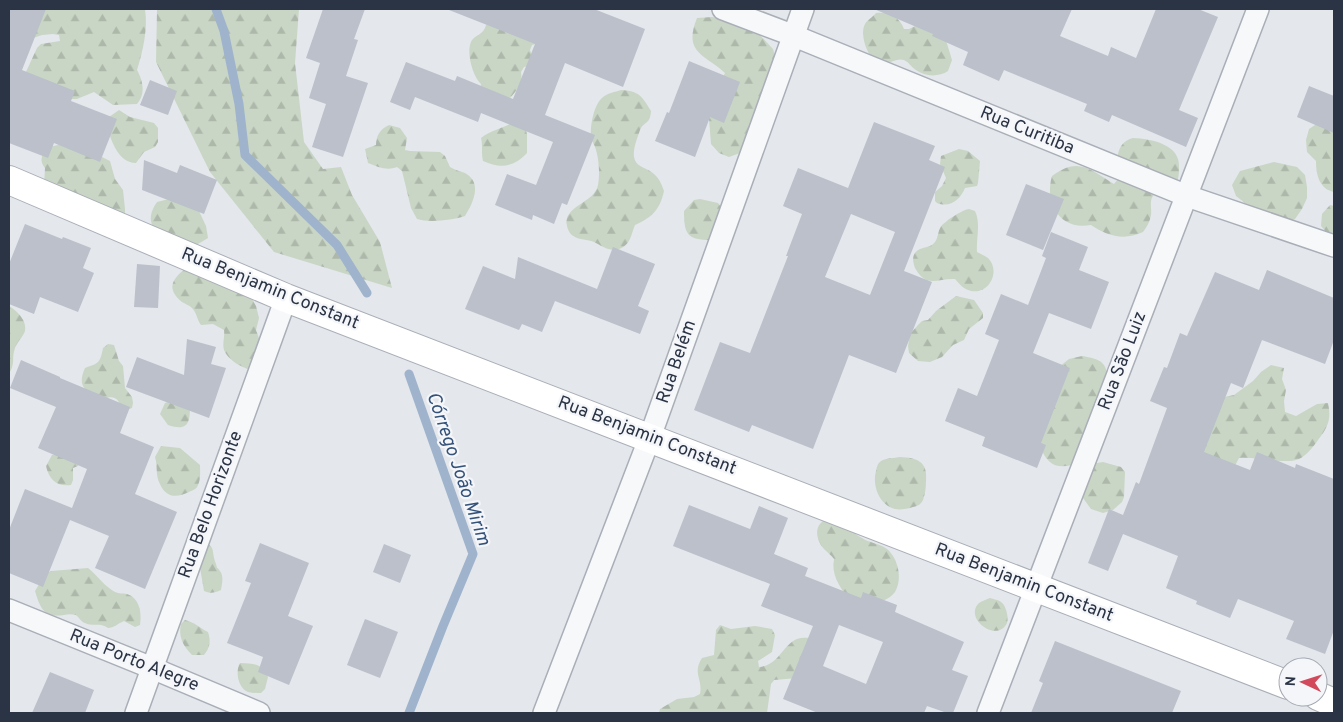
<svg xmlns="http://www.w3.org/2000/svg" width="1343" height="722" font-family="Overpass,sans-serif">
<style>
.forest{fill:url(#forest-firs)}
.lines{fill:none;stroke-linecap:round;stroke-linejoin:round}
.stream{stroke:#9fb4cc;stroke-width:9}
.building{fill:#bbc0ca;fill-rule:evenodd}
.street-casing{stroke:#a9aeb7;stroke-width:24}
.secondary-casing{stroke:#a9aeb7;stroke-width:30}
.street{stroke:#f7f8fa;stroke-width:21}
.secondary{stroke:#fff;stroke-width:28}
.labels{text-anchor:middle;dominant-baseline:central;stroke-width:4.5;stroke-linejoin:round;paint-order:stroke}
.street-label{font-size:18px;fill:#2b3445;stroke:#f4f6f9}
.water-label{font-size:19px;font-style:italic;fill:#34527a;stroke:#f4f6f9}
</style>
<defs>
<pattern id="forest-firs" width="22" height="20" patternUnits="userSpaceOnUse" patternTransform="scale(1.25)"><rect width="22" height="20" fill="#c9d6c5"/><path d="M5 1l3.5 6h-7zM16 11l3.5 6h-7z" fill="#adb8ab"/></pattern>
</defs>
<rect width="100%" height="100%" fill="#e4e7ec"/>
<g class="forest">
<path d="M28 9H145C148 29 143 51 137 70 143 81 146 94 137 104L113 105 94 92 77 99H65L25 74 37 48 41 44 60 41 59 35 53 34 42 35 30 39 27 27Z"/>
<polygon points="157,9 299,9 295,63 304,142 323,169 341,167 352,195 380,242 392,288 274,252 210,172 156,62"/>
<path d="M515 9 526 10 543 42 532 45 530 50 532 56 529 66 524 67 521 72C523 83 517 90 510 98L480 92 481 84C473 77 466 53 471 42 475 34 483 36 486 25Z"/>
<path d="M876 13C889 12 899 16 904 29H909L915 26 945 37 952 60 948 71C939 77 925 77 916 70 911 67 909 62 904 60 896 57 885 67 877 63 868 58 859 34 865 24 867 20 873 17 876 13Z"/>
<path d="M712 17 724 19 757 32 773 49 776 60 755 112 754 135 740 153 729 157 719 153 711 144 709 119 714 95 725 73C704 54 683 53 697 18Z"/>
<path d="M621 90C639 91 642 96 651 111 650 125 644 121 640 130 637 139 633 148 634 157 636 168 647 167 654 174 659 178 662 185 664 191 660 209 653 217 635 225 631 234 631 245 619 249 609 252 602 246 594 242 584 238 570 241 567 226 562 206 595 203 598 185 600 174 599 158 595 147 594 144 591 140 591 137 590 125 594 104 603 97 608 93 615 92 621 90Z"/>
<path d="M119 110 130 117 154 123 158 128V142L155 147 144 152 136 163C117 163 110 137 106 123L109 117Z"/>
<path d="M1321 121 1332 122 1334 123V192C1319 189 1316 174 1316 161L1307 152 1306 140 1309 129Z"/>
<path d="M510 124 525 127 527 134V153C514 167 501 169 483 161 481 153 483 146 481 138 490 131 500 129 510 124Z"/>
<path d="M389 125 400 128 407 138 405 150 410 151 440 152 445 156 450 167C455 170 460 171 465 173 483 183 473 203 465 216 453 220 429 223 417 219L411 208 402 171 397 167C387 171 378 167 368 163L365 149 376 145C376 136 380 129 389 125Z"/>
<path d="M1133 138C1151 139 1181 144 1179 168 1179 172 1179 179 1176 183 1170 189 1158 189 1153 196 1149 201 1152 209 1151 215 1150 221 1147 227 1143 232 1124 241 1107 236 1091 225 1060 231 1044 203 1052 176 1079 156 1090 170 1114 184L1118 179C1117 163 1114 143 1133 138Z"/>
<path d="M62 144 94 153 110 161 115 179 123 190 125 209V215C110 221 89 235 74 222L44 185 45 168C39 161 42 156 45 148Z"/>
<path d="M959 149 968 151 980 161 978 183 977 186 965 188C960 200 950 208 937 203L935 201V192L942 186 946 178 940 164 941 156Z"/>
<polygon points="1274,162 1297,167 1305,175 1307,187 1307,198 1302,209 1295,219 1284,223 1261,220 1245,203 1236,196 1232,185 1240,171"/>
<path d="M169 199 198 209 206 226 208 238 198 244 191 246 154 229C148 219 151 211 157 202Z"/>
<path d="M700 199 718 203 721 207 711 240C687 240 684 234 684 211L694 200Z"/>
<polygon points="1330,205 1334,206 1334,241 1321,226 1322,214"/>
<path d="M969 209 975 211C981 224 976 238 977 252 981 254 985 256 988 258 1003 273 985 301 964 288 961 286 958 282 955 279 937 278 927 289 915 268 913 263 912 257 915 253 920 246 930 249 935 242 938 238 938 232 940 228 943 222 962 210 969 209Z"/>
<path d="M185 269 247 290 256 306 259 318 256 330 260 341 253 370C243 369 228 360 224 350 222 344 225 337 224 330L213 324 201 325C197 320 197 313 192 308 189 305 185 304 182 302 166 289 172 279 185 269Z"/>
<polygon points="956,296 974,300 983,313 983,318 969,329 964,340 953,345 942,357 930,362 918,361 909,353 908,346 910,334 918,325 922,321 928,320 936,311"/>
<path d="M9 306C17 311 27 320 25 331 23 337 17 342 15 348 11 360 16 362 9 374Z"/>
<path d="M108 344 114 345 119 361 123 366 125 388 132 397 133 403 132 408 127 410 121 408C119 398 113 395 104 399 87 392 76 388 85 368 99 363 100 363 103 348Z"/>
<path d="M1082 356C1100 359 1108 362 1107 381L1081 462C1060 470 1048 468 1040 446L1059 367 1069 359Z"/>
<path d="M1271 365 1284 368 1282 379 1286 390 1284 401 1285 412 1296 416 1317 404 1328 403C1331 417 1329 425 1321 436 1315 444 1308 455 1299 459 1284 465 1256 456 1239 458L1228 479 1217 480 1190 431 1220 398 1234 395 1253 381 1261 372Z"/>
<path d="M183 397 190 404C190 422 189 432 168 425L160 414 165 403Z"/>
<path d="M161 446 180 448 200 465C200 471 201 479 198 485 197 489 193 490 189 492 177 498 166 498 160 484 155 475 158 466 155 457Z"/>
<path d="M58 454 80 461 78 466 73 468V480L71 485C56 487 49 479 46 466L52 455Z"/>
<path d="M900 457C917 458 928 461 926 481 926 488 925 494 923 500 920 506 916 506 910 508 905 509 900 510 895 509 879 505 872 485 876 471 877 467 877 464 881 461 886 458 894 458 900 457Z"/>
<polygon points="1103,462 1121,467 1125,472 1124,497 1122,502 1113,510 1103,513 1091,509 1080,494 1091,464"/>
<path d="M828 519C834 521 841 523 846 526 851 530 856 535 862 538 869 543 879 543 887 549 898 558 903 579 895 592 891 598 882 601 876 604L848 598C839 586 831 574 834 559 831 555 828 553 825 550 815 540 813 523 828 519Z"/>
<path d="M200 539C218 549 210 548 216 564 218 571 216 565 220 571 224 576 222 584 221 590 214 593 211 594 204 591L200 568Z"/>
<path d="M88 568C98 576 104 586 115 592 119 594 123 593 127 594 140 598 142 614 140 625L135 627 124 621C117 624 114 628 108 628 100 622 93 627 85 623 81 622 79 617 76 615 72 614 68 614 64 615 44 618 40 608 35 591L45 574 51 571Z"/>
<path d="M990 598C993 599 999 600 1001 602 1006 605 1009 618 1007 623 997 644 963 618 979 603 982 601 987 599 990 598Z"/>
<path d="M185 620C194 622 200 628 208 632 211 641 210 648 204 655H192C183 646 178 636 181 624Z"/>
<path d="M720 625 731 629 755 626 772 629 775 635 772 652 758 661 759 667C784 665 783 634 809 638L798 678 774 680 771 684 767 713H659L660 709 677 699 694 697 700 694C703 679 692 673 702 658L714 655 716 630Z"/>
<path d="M240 663C255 664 261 663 268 677L265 689 261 693C257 693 252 693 248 692 238 688 235 671 240 663Z"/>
</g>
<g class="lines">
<g class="stream">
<polyline points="216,9 224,31 239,104 245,155 337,245 367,293"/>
<polyline points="409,374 473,554 443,626 409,713"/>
</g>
</g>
<g class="building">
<polygon points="9,9 46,9 22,70 75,91 71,101 117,119 100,162 54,143 48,158 9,143"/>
<polygon points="323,9 365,9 354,39 358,40 346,76 368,83 343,157 312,147 326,104 309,98 320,63 306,58"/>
<polygon points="449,9 594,9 645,29 623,87 565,63 545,115 595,135 567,205 562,203 554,224 533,215 532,220 495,205 507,174 536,185 553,142 481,113 478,122 415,97 410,110 390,102 406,62 455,81 457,76 513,99 535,44 449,10"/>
<polygon points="874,9 1072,9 1060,36 1108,56 1111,47 1136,58 1156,9 1198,9 1218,17 1179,110 1198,118 1186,147 1112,115 1109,122 1084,111 1087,104 1004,70 999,81 963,65 968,52 932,36 933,34"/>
<polygon points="689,61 740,82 724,123 710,117 695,157 655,141 667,112 669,113"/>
<polygon points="150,80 177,91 168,115 140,105"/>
<polygon points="1309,86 1334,96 1334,133 1297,117"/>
<path d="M874 122 935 146 929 160 945 167 904 271 932 282 896 373 849 355 813 449 752 425 749 432 694 410 720 342 750 353 788 256H786L802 214 783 206 798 168 848 188ZM851 214 895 232 870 295 825 277Z"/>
<polygon points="144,160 177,173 180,165 217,180 204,214 142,190"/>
<polygon points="1026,184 1064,199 1043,250 1006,235"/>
<polygon points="25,224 62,239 63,237 91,248 83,268 94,273 78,312 40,297 34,314 9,304 9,264"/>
<polygon points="1051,232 1088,247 1079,270 1109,282 1091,329 1049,313 1033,353 1070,368 1041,443 1046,445 1037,468 982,446 985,437 945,421 958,388 977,396 999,340 985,334 1001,294 1028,305 1046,258 1042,256"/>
<polygon points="613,247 655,264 638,306 649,311 640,334 555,301 542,332 522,324 519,330 465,309 483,266 515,279 518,257 597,289"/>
<polygon points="137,264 160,266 158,308 134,307"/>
<polygon points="1267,270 1334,298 1334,340 1325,364 1262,340 1243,388 1231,383 1204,452 1250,470 1257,452 1295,468 1296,464 1334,479 1334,630 1325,654 1286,639 1294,621 1238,599 1230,618 1196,604 1197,601 1166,588 1178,556 1123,534 1108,571 1088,563 1109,509 1123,515 1136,482 1139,484 1167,408 1150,401 1164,367 1167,368 1180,333 1187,336 1215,272 1259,290"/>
<polygon points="187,339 216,347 211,364 226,368 209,418 126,387 137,357 184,375"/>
<polygon points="21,360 60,377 60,378 130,407 120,433 154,447 135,494 177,512 145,589 95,568 109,536 70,520 43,587 9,573 9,530 25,489 72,508 87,469 38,448 56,407 10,388"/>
<path d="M689 505 750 529 759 506 788 518 774 554 808 568 805 576 861 598 863 592 897 605 895 612 964 642 952 670 968 676 953 713H947L927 706 924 713H818L783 699 813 626 761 606 770 584 673 546ZM839 625 883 642 866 684 823 666Z"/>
<polygon points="260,543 309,563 288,616 313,626 289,685 258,672 263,657 227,643 251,583 245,581"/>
<polygon points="384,544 411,555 400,583 373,572"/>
<polygon points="365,619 398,632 380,678 347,665"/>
<polygon points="1055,641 1181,691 1172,713 1031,713 1043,683 1039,681"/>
<polygon points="50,672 94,690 85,713 32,713"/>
</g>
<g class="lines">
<defs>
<g id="street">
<polyline points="723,9 792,35 1187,196 1334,246"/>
<polyline points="9,610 152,668 259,713"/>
<polyline points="136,713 286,298"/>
<polyline points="544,713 650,437 803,9"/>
<polyline points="988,713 1258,9"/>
</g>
<g id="secondary">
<polyline points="9,180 286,298 1288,685"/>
<polyline points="1318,696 1334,703"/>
</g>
</defs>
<use href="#street" class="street-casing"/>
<use href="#secondary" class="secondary-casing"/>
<use href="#street" class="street"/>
<use href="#secondary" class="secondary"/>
</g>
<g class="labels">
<g class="street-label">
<text transform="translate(1027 131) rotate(22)">Rua Curitiba</text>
<text transform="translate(270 289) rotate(22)">Rua Benjamin Constant</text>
<text transform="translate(1123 361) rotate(-69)">Rua São Luiz</text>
<text transform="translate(677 362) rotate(-71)">Rua Belém</text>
<text transform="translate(647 436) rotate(21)">Rua Benjamin Constant</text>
<text transform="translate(211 505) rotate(-70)">Rua Belo Horizonte</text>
<text transform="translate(1024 583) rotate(21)">Rua Benjamin Constant</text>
<text transform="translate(134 661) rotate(22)">Rua Porto Alegre</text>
</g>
<g class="water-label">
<text transform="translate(458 469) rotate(71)">Córrego João Mirim</text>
</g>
</g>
<rect width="1343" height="722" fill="none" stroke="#2b3445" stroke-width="20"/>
<g transform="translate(1303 682) rotate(274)"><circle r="24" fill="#f4f6f9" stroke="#a4a8b1"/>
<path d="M0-4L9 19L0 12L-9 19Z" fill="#d1495b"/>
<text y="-8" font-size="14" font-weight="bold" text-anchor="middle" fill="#2b3445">N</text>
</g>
</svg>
